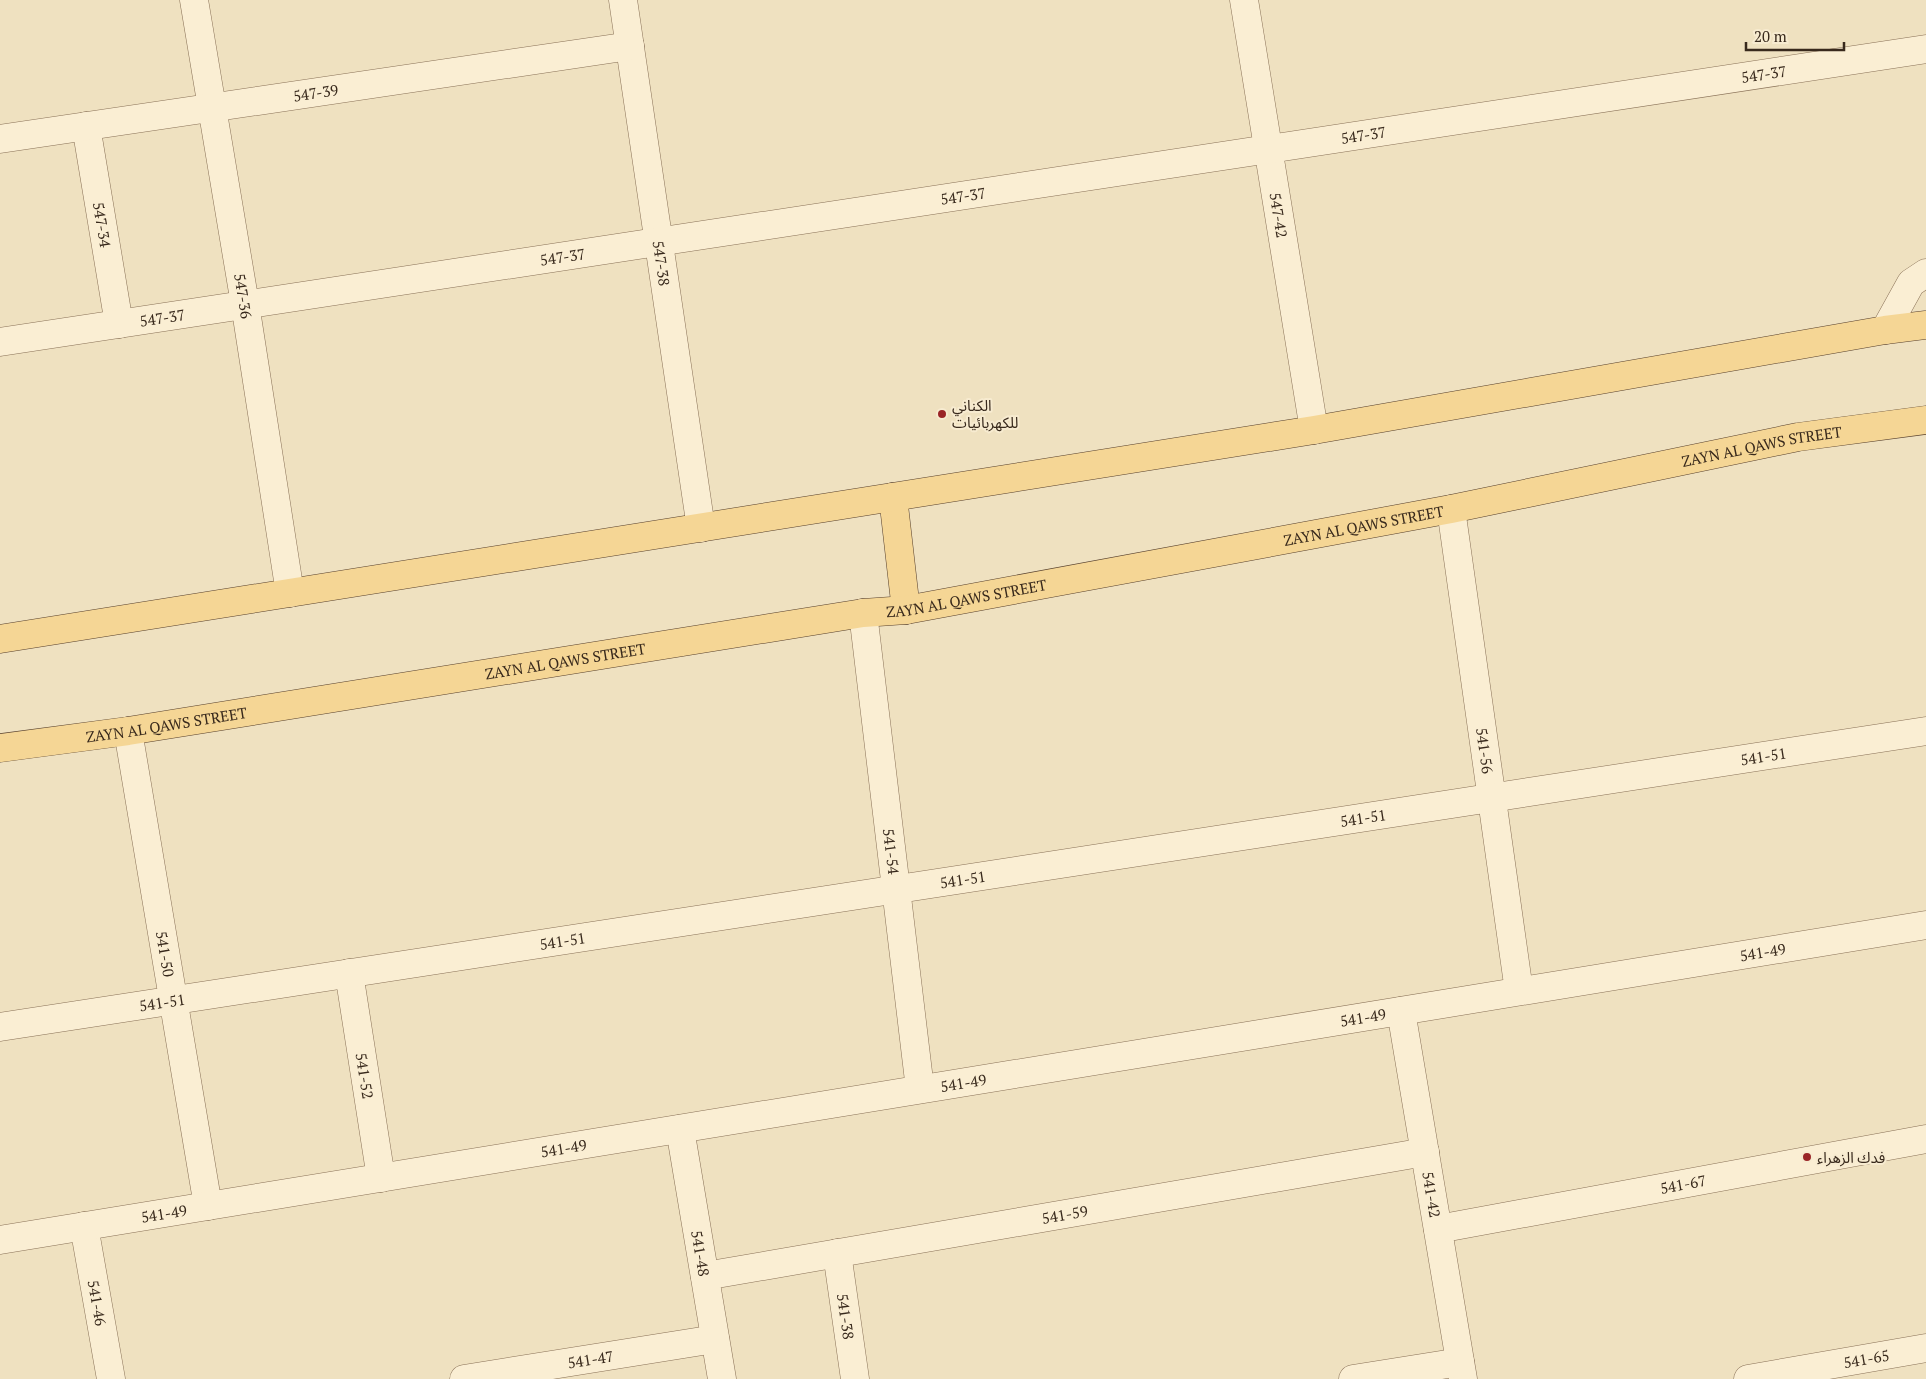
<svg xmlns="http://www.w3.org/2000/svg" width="1926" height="1379" font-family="'PT Serif','Noto Sans Arabic',serif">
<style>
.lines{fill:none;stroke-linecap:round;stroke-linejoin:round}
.minor-casing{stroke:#897157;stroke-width:29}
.major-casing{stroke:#563f2c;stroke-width:29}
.minor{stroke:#faeed3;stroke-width:28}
.major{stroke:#f5d695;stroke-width:28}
.poi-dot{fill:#9a2527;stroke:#f7ebd0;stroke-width:2}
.labels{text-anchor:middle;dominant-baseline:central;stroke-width:4;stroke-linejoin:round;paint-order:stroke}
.street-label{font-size:15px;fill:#38291c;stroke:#f7ebd0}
.poi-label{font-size:15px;fill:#38291c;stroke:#f7ebd0;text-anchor:start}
</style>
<rect width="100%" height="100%" fill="#efe1c0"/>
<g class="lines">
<defs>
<g id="minor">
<path id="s1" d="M194 0 245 304 290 593"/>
<path id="s2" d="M623 0 701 528"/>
<path id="s3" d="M1244 0 1314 430"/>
<path id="s4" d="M86 126 119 324"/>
<path id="s5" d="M0 139 630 46"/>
<polyline points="1885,330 1911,283 1926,273"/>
<path id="s6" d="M0 342 1926 49"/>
<path id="s7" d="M1451 509 1519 991"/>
<path id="s8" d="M863 613 920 1089"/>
<path id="s9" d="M128 731 208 1206"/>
<path id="s10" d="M349 973 381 1178"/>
<path id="s11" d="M1401 1011 1463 1379"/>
<path id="s12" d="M0 1027 1926 731"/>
<path id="s13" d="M680 1129 722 1379"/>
<path id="s14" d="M84 1226 111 1379"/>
<path id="s15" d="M1438 1229 1926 1139"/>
<path id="s16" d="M0 1240 1926 925"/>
<path id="s17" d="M837 1253 855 1379"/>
<path id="s18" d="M705 1276 1425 1152"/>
<path id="s19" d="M464 1379 715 1339"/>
<polyline points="1353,1379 1460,1362"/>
<path id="s20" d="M1748 1379 1926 1348"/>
</g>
<g id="major">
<polyline points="893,497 906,610"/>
<polyline points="0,639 1314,430 1885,330 1926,325"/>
<path id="s21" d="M0 748 128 731 863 613 906 610 1451 509 1798 437 1926 420"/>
</g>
</defs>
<use href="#minor" class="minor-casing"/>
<use href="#major" class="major-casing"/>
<use href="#minor" class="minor"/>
<use href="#major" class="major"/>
</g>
<g class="poi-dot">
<circle cx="942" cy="414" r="5"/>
<circle cx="1807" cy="1157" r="5"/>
</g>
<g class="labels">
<g class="street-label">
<text stroke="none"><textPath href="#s6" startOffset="1784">547-37</textPath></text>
<text stroke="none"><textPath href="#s5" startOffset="319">547-39</textPath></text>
<text stroke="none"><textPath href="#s6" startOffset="1379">547-37</textPath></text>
<text stroke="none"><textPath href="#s6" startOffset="974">547-37</textPath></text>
<text stroke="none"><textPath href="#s3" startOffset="218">547-42</textPath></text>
<text stroke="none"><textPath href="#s4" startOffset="100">547-34</textPath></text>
<text stroke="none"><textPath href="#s6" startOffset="569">547-37</textPath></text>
<text stroke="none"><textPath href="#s2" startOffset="266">547-38</textPath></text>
<text stroke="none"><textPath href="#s1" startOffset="300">547-36</textPath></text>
<text stroke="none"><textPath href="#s6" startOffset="164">547-37</textPath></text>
<text stroke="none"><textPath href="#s21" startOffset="1788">ZAYN AL QAWS STREET</textPath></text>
<text stroke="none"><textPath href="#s21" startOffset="1382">ZAYN AL QAWS STREET</textPath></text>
<text stroke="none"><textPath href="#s21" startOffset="978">ZAYN AL QAWS STREET</textPath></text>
<text stroke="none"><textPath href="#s21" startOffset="572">ZAYN AL QAWS STREET</textPath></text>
<text stroke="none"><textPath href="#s21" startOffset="168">ZAYN AL QAWS STREET</textPath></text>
<text stroke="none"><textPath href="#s7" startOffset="244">541-56</textPath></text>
<text stroke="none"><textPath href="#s12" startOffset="1784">541-51</textPath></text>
<text stroke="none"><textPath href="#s12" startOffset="1379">541-51</textPath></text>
<text stroke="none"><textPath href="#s8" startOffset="240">541-54</textPath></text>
<text stroke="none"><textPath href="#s12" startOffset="974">541-51</textPath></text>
<text stroke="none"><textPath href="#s12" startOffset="569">541-51</textPath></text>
<text stroke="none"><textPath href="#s16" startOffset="1786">541-49</textPath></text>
<text stroke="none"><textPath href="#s9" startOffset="226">541-50</textPath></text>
<text stroke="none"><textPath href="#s12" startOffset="164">541-51</textPath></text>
<text stroke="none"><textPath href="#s16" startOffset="1381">541-49</textPath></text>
<text stroke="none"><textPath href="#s10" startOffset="104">541-52</textPath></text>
<text stroke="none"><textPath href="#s16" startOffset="976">541-49</textPath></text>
<text stroke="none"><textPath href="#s16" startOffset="571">541-49</textPath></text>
<text stroke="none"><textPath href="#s15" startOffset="249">541-67</textPath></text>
<text stroke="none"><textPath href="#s11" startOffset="186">541-42</textPath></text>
<text stroke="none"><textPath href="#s16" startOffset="166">541-49</textPath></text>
<text stroke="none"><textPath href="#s18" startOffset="365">541-59</textPath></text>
<text stroke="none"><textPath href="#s13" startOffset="126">541-48</textPath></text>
<text stroke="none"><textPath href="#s14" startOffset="78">541-46</textPath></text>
<text stroke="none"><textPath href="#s17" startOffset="64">541-38</textPath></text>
<text stroke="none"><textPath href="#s20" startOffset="120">541-65</textPath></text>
<text stroke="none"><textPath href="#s19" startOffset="128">541-47</textPath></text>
</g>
<g class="poi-label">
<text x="952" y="405">الكناني<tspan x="952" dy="17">للكهربائيات</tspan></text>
<text x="1817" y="1157">فدك الزهراء</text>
</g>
</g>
<path d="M1746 42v8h98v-8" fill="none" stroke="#38291c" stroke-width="2.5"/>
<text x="1754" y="42" font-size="15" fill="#38291c" stroke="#f7ebd0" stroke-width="4" paint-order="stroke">20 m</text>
</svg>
